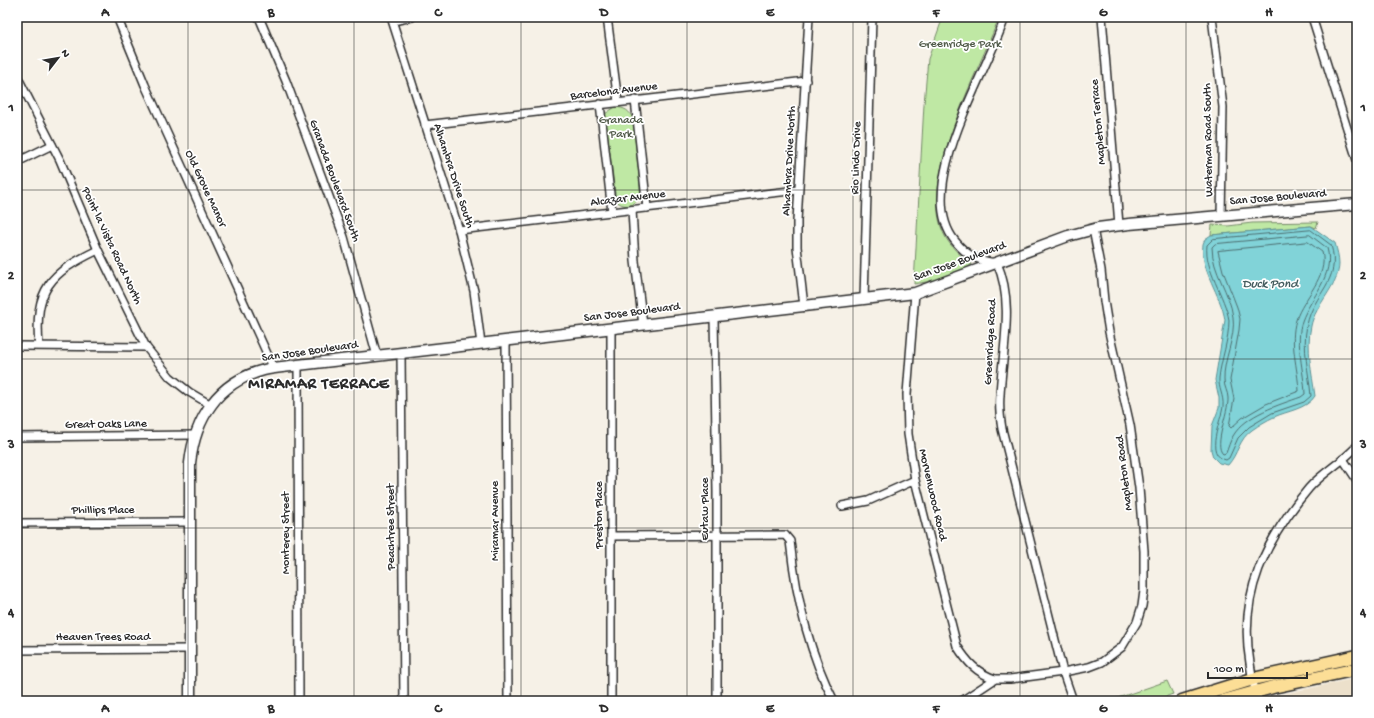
<svg xmlns="http://www.w3.org/2000/svg" width="1374" height="718" font-family="'Gochi Hand',sans-serif">
<style>
.built{fill:#ece0cb}
.green{fill:#bfe8a4;stroke:#758a68}
.water{fill:#81d3d8;stroke:#5f9093}
.lines{fill:none;stroke-linecap:round;stroke-linejoin:round}
.shore{stroke:#4d6e70;stroke-width:1}
.street-casing{stroke:#2b2b2b;stroke-width:10}
.secondary-casing{stroke:#2b2b2b;stroke-width:13}
.primary-casing{stroke:#2b2b2b;stroke-width:15}
.street{stroke:#fff;stroke-width:7}
.secondary{stroke:#fff;stroke-width:10}
.primary{stroke:#fcde96;stroke-width:12}
.grid{fill:none;stroke:#2b2b2b;stroke-width:1;stroke-opacity:0.55}
.labels{text-anchor:middle;dominant-baseline:central;stroke-width:3.5;stroke-linejoin:round;paint-order:stroke}
.park-label{font-size:12px;fill:#505a49;stroke:#fff}
.street-label{font-size:12px;fill:#2b2b2b;stroke:#fff}
.water-label{font-size:13px;font-style:italic;fill:#455d5f;stroke:#fff}
.district-label{font-size:16px;font-weight:bold;letter-spacing:1px;fill:#2b2b2b;stroke:#fff}
.neatline{fill:none;stroke:#2b2b2b;stroke-width:1.5}
.grid-label{font-size:13px;text-anchor:middle;font-weight:bold;fill:#2b2b2b}
</style>
<rect width="100%" height="100%" fill="#f6f1e7"/>
<filter id="ink" filterUnits="userSpaceOnUse"><feTurbulence type="fractalNoise" baseFrequency=".025" numOctaves="2"/><feDisplacementMap in="SourceGraphic" scale="8" xChannelSelector="R" yChannelSelector="G"/><feConvolveMatrix kernelMatrix="1 2 1 2 8 2 1 2 1" color-interpolation-filters="sRGB"/></filter>
<g filter="url(#ink)">
<polygon class="built" points="1357,678 1357,701 1264,701 1265,698"/>
<g class="green">
<path d="M943 17H999C980 71 914 183 946 238 952 248 962 257 972 264 957 277 933 281 914 284L924 104 928 59Z"/>
<path d="M615 107C625 108 629 110 633 119L641 196C634 206 626 209 616 201L605 114Z"/>
<polygon points="1318,222 1316,228 1311,226 1211,235 1212,225 1228,226 1252,223"/>
<polygon points="1167,681 1173,694 1154,701 1109,701"/>
</g>
<path class="water" d="M1311 226 1335 243C1337 250 1339 257 1339 264 1339 285 1315 305 1311 326 1306 348 1312 373 1315 396 1307 409 1287 411 1274 417 1267 420 1259 425 1252 430 1239 439 1238 454 1228 465L1219 463 1213 457 1211 450 1212 426 1219 408V398L1215 380 1225 320C1221 294 1200 271 1203 244L1205 239 1211 235Z"/>
<g class="lines">
<g class="shore">
<path d="M1311 230 1331 245C1342 282 1313 293 1307 325 1302 349 1309 372 1311 396L1304 402 1272 413 1249 427 1238 438 1229 458 1226 460C1203 455 1222 420 1223 406 1224 396 1218 388 1219 378 1221 359 1229 340 1229 320 1225 296 1204 269 1207 245L1213 239Z"/>
<path d="M1310 235 1327 248C1335 276 1311 296 1302 321 1295 344 1304 371 1305 394L1301 397C1279 405 1246 414 1233 436 1230 441 1228 448 1226 453L1223 454C1213 445 1229 412 1228 398 1228 392 1224 387 1224 380 1223 359 1236 338 1233 317 1230 292 1212 272 1212 247L1215 244Z"/>
<path d="M1308 242 1322 252C1329 276 1303 298 1296 320 1289 343 1298 368 1299 391L1266 404 1242 418 1231 428 1229 426 1234 399 1230 380 1239 330 1240 319 1237 307 1223 271 1218 251Z"/>
</g>
<defs>
<g id="street">
<polyline points="117,17 145,85 274,369"/>
<polyline points="259,17 286,81 344,237 377,356"/>
<polyline points="391,17 459,230 474,291 481,344"/>
<polyline points="607,17 618,102"/>
<path d="M1005 17C988 72 912 188 955 241 967 256 978 261 997 263 1015 303 1002 352 1000 395 999 406 1000 417 1002 429L1063 672 1073 701"/>
<polyline points="1102,17 1119,225"/>
<polyline points="1212,17 1223,107 1221,216"/>
<polyline points="1312,17 1357,160"/>
<polyline points="393,21 412,17"/>
<polyline points="17,76 60,160 98,250 146,347 170,377 189,392 211,405"/>
<polyline points="635,100 647,208"/>
<polyline points="600,104 612,212"/>
<polyline points="425,125 806,81"/>
<polyline points="17,162 52,145"/>
<polyline points="632,210 635,261 643,325"/>
<polyline points="459,230 798,190"/>
<path d="M915 293 907 394 908 434 915 480 957 646C967 662 977 673 995 679"/>
<polyline points="864,299 872,17"/>
<polyline points="804,306 797,247 797,221 809,17"/>
<polyline points="714,317 717,492 717,701"/>
<polyline points="506,341 508,701"/>
<path d="M39 345C34 289 50 273 98 250"/>
<polyline points="17,346 146,347"/>
<polyline points="401,353 404,701"/>
<polyline points="298,365 299,701"/>
<polyline points="17,437 195,435"/>
<polyline points="1343,459 1357,480"/>
<polyline points="842,506 868,501 915,480"/>
<polyline points="17,523 190,522"/>
<path d="M611 536 785 535 790 541C796 597 808 651 834 701"/>
<polyline points="17,650 190,649"/>
<polyline points="611,701 611,328"/>
<polyline points="962,701 995,679 1010,679 1063,672 1089,667 1102,662 1122,647 1137,622 1142,606 1144,591 1144,551 1139,488 1130,425 1109,332 1104,301 1101,270 1093,229"/>
<path d="M1259 701C1253 689 1252 675 1250 663 1238 594 1266 539 1309 488 1323 472 1343 462 1357 446"/>
</g>
<path id="secondary" d="M190 701V463C195 418 218 382 264 370 275 367 287 367 298 365L915 293 1068 236 1098 228 1129 224 1357 204"/>
<g id="primary">
<polyline points="1182,701 1253,679 1357,656"/>
<polyline points="1223,701 1273,687 1357,669"/>
</g>
</defs>
<use href="#street" class="street-casing"/>
<use href="#secondary" class="secondary-casing"/>
<use href="#primary" class="primary-casing"/>
<use href="#street" class="street"/>
<use href="#secondary" class="secondary"/>
<use href="#primary" class="primary"/>
</g>
</g>
<path class="grid" d="M188 17V701M354 17V701M521 17V701M687 17V701M853 17V701M1020 17V701M1186 17V701M17 190H1357M17 359H1357M17 528H1357"/>
<g class="labels">
<g class="park-label">
<text x="960" y="45">Greenridge Park</text>
<text x="621" y="121">Granada<tspan x="621" dy="14">Park</tspan></text>
</g>
<g class="street-label">
<text transform="translate(614 92) rotate(-7)">Barcelona Avenue</text>
<text transform="translate(1099 122) rotate(-95)">Mapleton Terrace</text>
<text transform="translate(1209 140) rotate(-91)">Waterman Road South</text>
<text transform="translate(857 158) rotate(-88)">Rio Lindo Drive</text>
<text transform="translate(790 161) rotate(-87)">Alhambra Drive North</text>
<text transform="translate(453 176) rotate(72)">Alhambra Drive South</text>
<text transform="translate(334 181) rotate(70)">Granada Boulevard South</text>
<text transform="translate(205 189) rotate(65)">Old Grove Manor</text>
<text transform="translate(1278 198) rotate(-5)">San Jose Boulevard</text>
<text transform="translate(628 199) rotate(-7)">Alcazar Avenue</text>
<text transform="translate(111 246) rotate(65)">Point la Vista Road North</text>
<text transform="translate(960 262) rotate(-20)">San Jose Boulevard</text>
<text transform="translate(632 313) rotate(-7)">San Jose Boulevard</text>
<text transform="translate(991 342) rotate(-87)">Greenridge Road</text>
<text transform="translate(310 352) rotate(-8)">San Jose Boulevard</text>
<text transform="translate(106 425) rotate(-1)">Great Oaks Lane</text>
<text transform="translate(1125 473) rotate(-97)">Mapleton Road</text>
<text transform="translate(932 495) rotate(77)">Morvenwood Road</text>
<text transform="translate(706 509) rotate(-90)">Eutaw Place</text>
<text x="103" y="511">Phillips Place</text>
<text transform="translate(600 515) rotate(-90)">Preston Place</text>
<text transform="translate(496 521) rotate(-90)">Miramar Avenue</text>
<text transform="translate(392 527) rotate(-90)">Peachtree Street</text>
<text transform="translate(287 533) rotate(-90)">Monterey Street</text>
<text x="103" y="638">Heaven Trees Road</text>
</g>
<g class="water-label">
<text x="1270" y="284">Duck Pond</text>
</g>
<g class="district-label">
<text x="319" y="385">MIRAMAR TERRACE</text>
</g>
</g>
<rect width="1374" height="718" fill="none" stroke="#fff" stroke-width="44"/>
<g transform="translate(58 58) rotate(59)" stroke="#ffffff" stroke-width="3" paint-order="stroke">
<path d="M0-3L7 15L0 10L-7 15Z" fill="#2b2b2b"/>
<text y="-6" font-size="11" font-weight="bold" text-anchor="middle" fill="#2b2b2b">N</text>
</g>
<path d="M1208 672v6h99v-6" fill="none" stroke="#2b2b2b" stroke-width="2"/>
<text x="1214" y="672" font-size="12" fill="#2b2b2b" stroke="#ffffff" stroke-width="3" paint-order="stroke">100 m</text>
<rect x="22" y="22" width="1330" height="674" class="neatline"/>
<g class="grid-label">
<text x="105" y="16">A</text>
<text x="271" y="16">B</text>
<text x="438" y="16">C</text>
<text x="604" y="16">D</text>
<text x="770" y="16">E</text>
<text x="936" y="16">F</text>
<text x="1103" y="16">G</text>
<text x="1269" y="16">H</text>
<text x="11" y="111">1</text>
<text x="1363" y="111">1</text>
<text x="11" y="279">2</text>
<text x="1363" y="279">2</text>
<text x="11" y="448">3</text>
<text x="1363" y="448">3</text>
<text x="11" y="616">4</text>
<text x="1363" y="616">4</text>
<text x="105" y="712">A</text>
<text x="271" y="712">B</text>
<text x="438" y="712">C</text>
<text x="604" y="712">D</text>
<text x="770" y="712">E</text>
<text x="936" y="712">F</text>
<text x="1103" y="712">G</text>
<text x="1269" y="712">H</text>
</g>
</svg>
